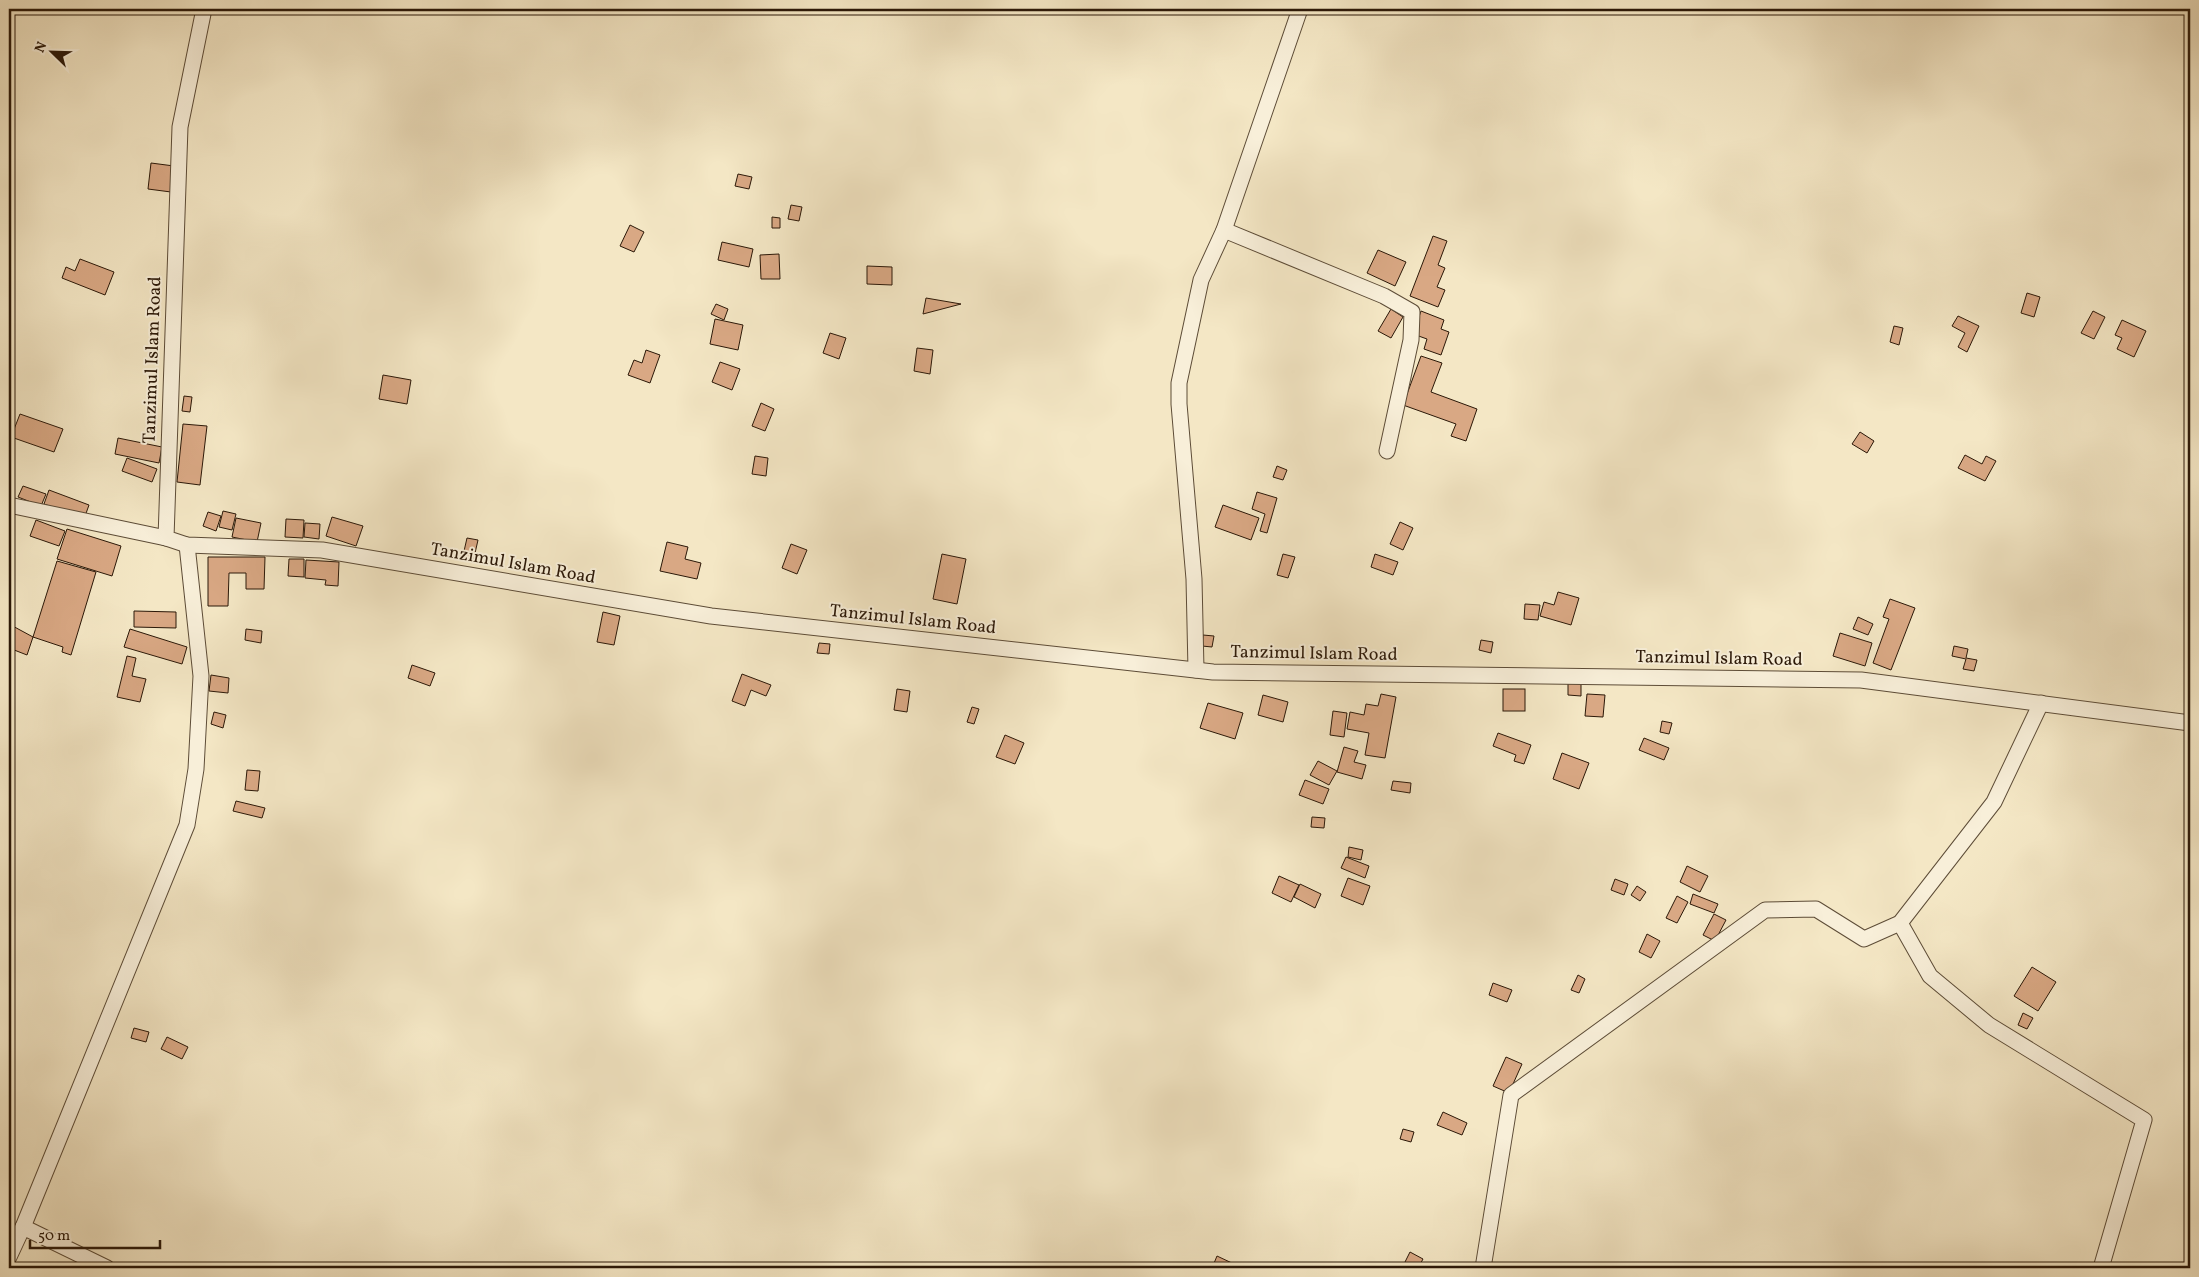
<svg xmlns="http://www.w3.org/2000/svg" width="2199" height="1277" font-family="Vollkorn,serif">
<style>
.building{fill:#d9a884;stroke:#2b1808}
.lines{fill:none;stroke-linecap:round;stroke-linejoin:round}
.minor-casing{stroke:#5d4c37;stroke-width:17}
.minor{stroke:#f8efd9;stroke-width:15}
.labels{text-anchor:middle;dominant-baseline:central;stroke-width:4;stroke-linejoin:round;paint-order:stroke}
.street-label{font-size:18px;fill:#2b1808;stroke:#f8efd9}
</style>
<rect width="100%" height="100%" fill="#f4e7c5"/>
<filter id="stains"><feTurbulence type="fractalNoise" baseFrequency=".004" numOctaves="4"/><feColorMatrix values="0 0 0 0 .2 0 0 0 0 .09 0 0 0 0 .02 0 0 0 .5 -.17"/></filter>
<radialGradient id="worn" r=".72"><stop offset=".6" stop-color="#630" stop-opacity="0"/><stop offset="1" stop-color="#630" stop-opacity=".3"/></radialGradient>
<g class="building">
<polygon points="151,163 174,166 171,192 148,189"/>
<polygon points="738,174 752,177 749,189 735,186"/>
<polygon points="791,205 802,207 799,221 788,219"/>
<polygon points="772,217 780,218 780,228 772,228"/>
<polygon points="630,225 644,232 634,252 620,246"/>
<polygon points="1433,236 1447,241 1438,265 1445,268 1437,287 1445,290 1438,307 1410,296"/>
<polygon points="722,242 753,249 749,267 718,260"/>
<polygon points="1378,250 1406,262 1395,286 1367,273"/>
<polygon points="779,254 780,279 761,279 760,255"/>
<polygon points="80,259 114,272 105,295 62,278 66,267 75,271"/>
<polygon points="867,266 892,267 892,285 867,284"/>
<polygon points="2027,293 2040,297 2034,317 2021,313"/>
<polygon points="926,298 961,304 923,314"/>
<polygon points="716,304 728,309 724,320 711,314"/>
<polygon points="1391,309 1403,317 1391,338 1378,331"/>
<polygon points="1421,311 1444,320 1441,329 1449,332 1441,355 1424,349 1427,339 1413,334"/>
<polygon points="2093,311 2105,317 2094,339 2081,333"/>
<polygon points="1958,316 1979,326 1967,352 1958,347 1965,333 1952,326"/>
<polygon points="715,319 743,325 738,350 710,344"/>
<polygon points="2122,320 2146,331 2134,357 2117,349 2122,338 2115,335"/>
<polygon points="1894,326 1903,328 1899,345 1890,342"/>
<polygon points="830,333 846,338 839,359 823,353"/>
<polygon points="917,348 933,350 930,374 914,371"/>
<polygon points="646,350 660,355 650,383 628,375 634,360 642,363"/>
<polygon points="1421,356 1442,363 1431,392 1477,409 1466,441 1451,436 1456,424 1403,405"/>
<polygon points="720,362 740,369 732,390 712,382"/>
<polygon points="383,375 411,380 407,404 379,399"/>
<polygon points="184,396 192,397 190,412 182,411"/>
<polygon points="761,403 774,409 765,431 752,426"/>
<polygon points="20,414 63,429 54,452 11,437"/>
<polygon points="183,424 207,426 200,485 177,482"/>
<polygon points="1860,432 1874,441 1867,453 1852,444"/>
<polygon points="118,438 162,447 159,463 115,454"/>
<polygon points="1965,455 1982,464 1986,456 1996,461 1985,481 1958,468"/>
<polygon points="755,456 768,458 766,476 752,474"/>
<polygon points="127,458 157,469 152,482 122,471"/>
<polygon points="1277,466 1287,470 1283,480 1273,477"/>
<polygon points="23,486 46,494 41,506 18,497"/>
<polygon points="49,490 89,505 84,519 44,504"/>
<polygon points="1257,492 1277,498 1267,533 1260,531 1265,514 1252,509"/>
<polygon points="1223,505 1259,518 1251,540 1215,527"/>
<polygon points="223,511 236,514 232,530 219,527"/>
<polygon points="208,512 221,516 216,531 203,526"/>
<polygon points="332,517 363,526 356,546 326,536"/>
<polygon points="236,518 261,523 257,542 232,537"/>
<polygon points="286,519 304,520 303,538 285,537"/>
<polygon points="36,520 65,531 59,546 30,536"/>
<polygon points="1400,522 1413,528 1403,550 1390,544"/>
<polygon points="305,523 320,524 319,539 304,537"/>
<polygon points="67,529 121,546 112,576 57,559"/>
<polygon points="467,538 478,540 473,562 462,560"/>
<polygon points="667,542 688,547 685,559 701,563 697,579 660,571"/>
<polygon points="791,544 807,550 797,574 782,568"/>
<polygon points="942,554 966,559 957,604 933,599"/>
<polygon points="1283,554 1295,557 1288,578 1277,575"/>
<polygon points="1375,554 1398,562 1393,575 1371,567"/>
<polygon points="208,557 265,557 264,589 246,589 246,573 229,573 228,606 208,606"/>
<polygon points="289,559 304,559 304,577 288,576"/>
<polygon points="306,560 339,562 338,586 325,585 326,580 305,578"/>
<polygon points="57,561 96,572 71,655 62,652 63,647 33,637"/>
<polygon points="1558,592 1579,598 1571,625 1540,616 1544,602 1554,605"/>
<polygon points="1890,599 1915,608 1891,670 1873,663 1889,619 1883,617"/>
<polygon points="1525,604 1540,605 1538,620 1524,619"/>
<polygon points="134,611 176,612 176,628 134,627"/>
<polygon points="603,612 620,616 614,645 597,642"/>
<polygon points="1858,617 1873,624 1868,635 1853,629"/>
<polygon points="9,624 33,637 27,655 9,648"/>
<polygon points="130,629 187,647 182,664 124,647"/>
<polygon points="246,629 262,631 261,643 245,640"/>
<polygon points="1840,633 1872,643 1865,666 1833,656"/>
<polygon points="1203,635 1214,636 1212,647 1202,646"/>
<polygon points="1481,640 1493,642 1491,653 1479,650"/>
<polygon points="819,643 830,644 829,654 817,653"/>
<polygon points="1954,646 1968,649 1966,658 1977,660 1974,671 1963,669 1966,659 1952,656"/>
<polygon points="127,656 136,658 132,676 146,679 140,702 117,697"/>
<polygon points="412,665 435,673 430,686 408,678"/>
<polygon points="742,674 771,685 766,696 751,690 745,706 732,701"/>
<polygon points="211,675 229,678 228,693 209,691"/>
<polygon points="1568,683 1581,683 1581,696 1568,695"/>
<polygon points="897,689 910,691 907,712 894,710"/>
<rect x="1503" y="689" width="22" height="22"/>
<polygon points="1381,694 1396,697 1385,758 1365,755 1369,733 1347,729 1350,712 1364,715 1366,704 1378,706"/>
<polygon points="1587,694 1605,695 1603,717 1585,716"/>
<polygon points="1263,695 1288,702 1283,722 1258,715"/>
<polygon points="1208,703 1243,713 1235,739 1200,728"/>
<polygon points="972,707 979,709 974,724 967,722"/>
<polygon points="1333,711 1347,713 1344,737 1330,735"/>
<polygon points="214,712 226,715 223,728 211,724"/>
<polygon points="1662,721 1672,723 1669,734 1660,732"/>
<polygon points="1498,733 1531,745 1524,764 1514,761 1516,755 1493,746"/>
<polygon points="1005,735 1024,743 1015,764 996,757"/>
<polygon points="1644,738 1669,748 1664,760 1639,750"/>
<polygon points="1344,747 1358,751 1354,762 1366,765 1362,779 1337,772"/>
<polygon points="1562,753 1589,763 1579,789 1553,779"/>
<polygon points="1318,761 1337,771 1329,785 1310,775"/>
<polygon points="247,770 260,771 258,791 245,790"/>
<polygon points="1305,780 1329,789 1323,804 1299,795"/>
<polygon points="1393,781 1411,783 1410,793 1391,790"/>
<polygon points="236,801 265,808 262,818 233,811"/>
<polygon points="1312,817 1325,818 1324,828 1311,827"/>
<polygon points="1349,847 1363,850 1361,860 1348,857"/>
<polygon points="1346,857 1369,866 1365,878 1341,868"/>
<polygon points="1687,866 1708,876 1700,892 1680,882"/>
<polygon points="1279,876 1299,885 1291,902 1272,893"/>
<polygon points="1348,878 1370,886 1363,905 1341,896"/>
<polygon points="1615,879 1628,884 1624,895 1611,890"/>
<polygon points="1300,884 1321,894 1315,908 1294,897"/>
<polygon points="1637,886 1646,892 1640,901 1631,895"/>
<polygon points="1693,894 1718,904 1714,913 1690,904"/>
<polygon points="1677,896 1688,902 1677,923 1666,918"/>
<polygon points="1714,914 1726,920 1715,941 1703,935"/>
<polygon points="1647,934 1660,941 1651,958 1639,952"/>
<polygon points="2032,967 2056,982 2038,1011 2014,996"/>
<polygon points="1578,975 1585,979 1579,993 1571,990"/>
<polygon points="1493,983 1512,990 1507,1002 1489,995"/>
<polygon points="2023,1013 2033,1018 2027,1029 2018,1025"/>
<polygon points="134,1028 149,1032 146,1042 131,1038"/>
<polygon points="167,1037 188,1047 182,1059 161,1049"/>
<polygon points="1506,1057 1522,1064 1509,1093 1493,1086"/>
<polygon points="1443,1112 1467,1123 1462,1135 1437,1125"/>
<polygon points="1403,1129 1414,1132 1411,1142 1400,1139"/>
<polygon points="1410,1252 1423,1259 1418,1268 1413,1268 1404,1264"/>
<polygon points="1217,1256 1234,1264 1232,1268 1212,1268"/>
</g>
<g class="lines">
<defs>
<g id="minor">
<polyline points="204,9 180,127 166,538 187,545 322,550 711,616 1213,672 1861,680 2190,723"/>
<polyline points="1224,230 1384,296 1412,312 1411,340 1387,451"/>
<polyline points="9,505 166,538"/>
<polyline points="1196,670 1194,579 1179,404 1179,383 1201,280 1224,230 1300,9"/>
<polyline points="1900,923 1930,976 1989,1025 2144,1120 2101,1268"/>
<polyline points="23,1227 107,1268"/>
<polyline points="9,1257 23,1227 187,825 196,769 201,676 187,545"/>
<polyline points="1483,1268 1511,1095 1765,910 1816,909 1864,939 1900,923 1994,802 2041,703"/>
</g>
</defs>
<use href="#minor" class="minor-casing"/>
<use href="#minor" class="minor"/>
</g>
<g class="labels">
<g class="street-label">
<text transform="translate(153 360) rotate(-88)">Tanzimul Islam Road</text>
<text transform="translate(513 564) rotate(10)">Tanzimul Islam Road</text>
<text transform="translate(913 620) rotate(6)">Tanzimul Islam Road</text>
<text transform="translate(1314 654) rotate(1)">Tanzimul Islam Road</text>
<text transform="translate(1719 659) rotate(1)">Tanzimul Islam Road</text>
</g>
</g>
<rect width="2199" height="1277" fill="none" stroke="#f4e7c5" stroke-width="30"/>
<rect x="10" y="10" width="2179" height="1257" fill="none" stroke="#2b1808" stroke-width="2.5"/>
<rect x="15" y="15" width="2169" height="1247" fill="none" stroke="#2b1808"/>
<g transform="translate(52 52) rotate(293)" stroke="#f8efd9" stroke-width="4" paint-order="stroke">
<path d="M0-4L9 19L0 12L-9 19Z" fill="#2b1808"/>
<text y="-8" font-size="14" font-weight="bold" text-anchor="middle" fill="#2b1808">N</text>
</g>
<path d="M30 1240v8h130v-8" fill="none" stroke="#2b1808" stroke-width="2.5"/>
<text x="38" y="1240" font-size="15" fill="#2b1808" stroke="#f8efd9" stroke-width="4" paint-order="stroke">50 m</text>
<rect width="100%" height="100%" filter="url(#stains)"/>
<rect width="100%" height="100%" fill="url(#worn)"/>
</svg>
